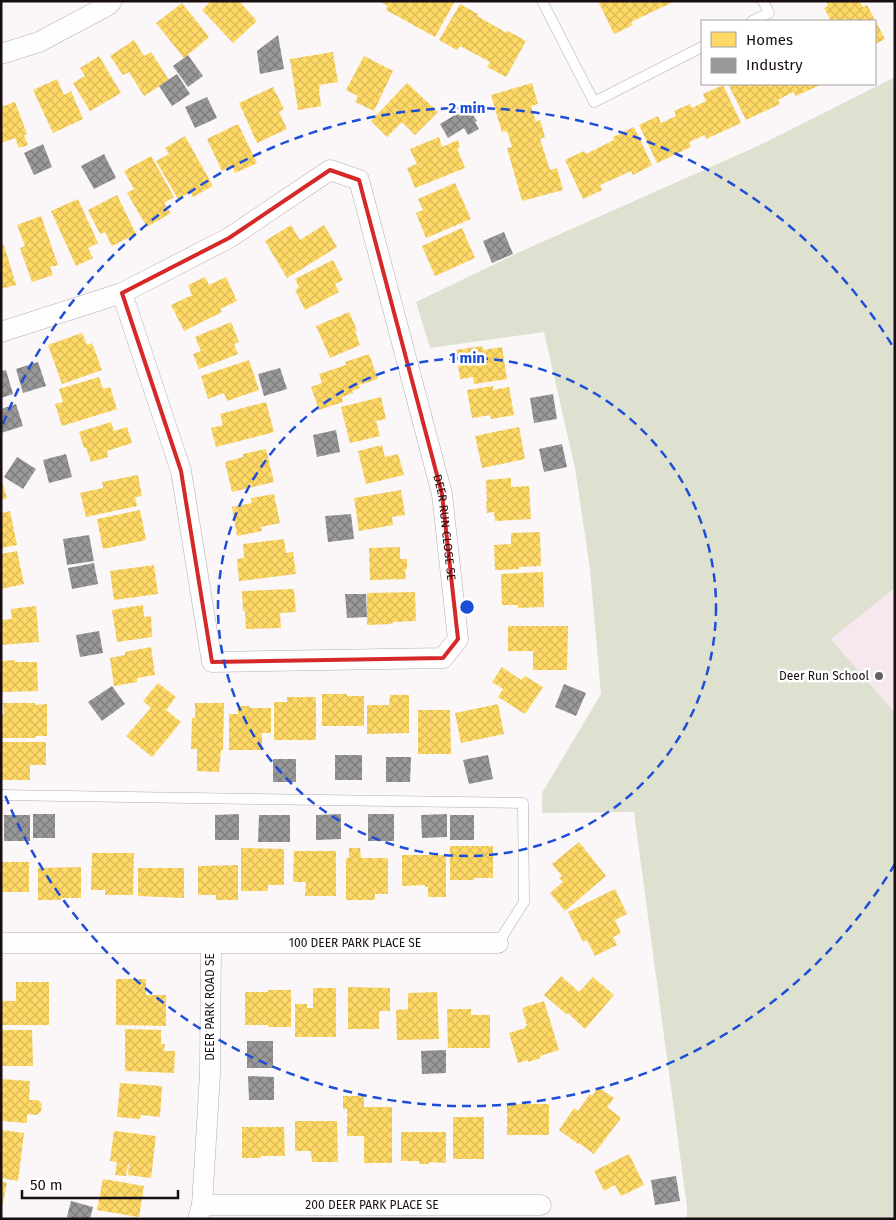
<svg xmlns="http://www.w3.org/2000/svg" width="896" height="1220" font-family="'Fira Sans',sans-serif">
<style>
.built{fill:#f6e8ee}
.park{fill:#dee1cf}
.homes{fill:url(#homes-cross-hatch)}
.industry{fill:url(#industry-cross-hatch)}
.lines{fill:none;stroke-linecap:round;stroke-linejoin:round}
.service-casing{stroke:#b4acaf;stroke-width:11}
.minor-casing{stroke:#b4acaf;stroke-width:21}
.service{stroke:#fefefe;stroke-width:10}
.minor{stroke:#fefefe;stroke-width:20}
.marked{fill:none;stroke:#d62828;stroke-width:4;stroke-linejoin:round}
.ring{fill:none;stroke:#1d4ed8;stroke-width:2.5;stroke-dasharray:9 6}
.poi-dot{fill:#675f63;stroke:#fff;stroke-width:2}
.labels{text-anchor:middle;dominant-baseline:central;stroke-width:5;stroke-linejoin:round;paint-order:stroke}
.street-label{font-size:12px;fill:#180e13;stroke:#fff}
.poi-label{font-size:12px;fill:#180e13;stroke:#fff;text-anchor:end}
.centre{fill:#1d4ed8;stroke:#fff;stroke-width:2.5}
.ring-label{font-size:15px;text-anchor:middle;font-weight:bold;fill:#1d4ed8;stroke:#fff;stroke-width:5;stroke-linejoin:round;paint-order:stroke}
</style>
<defs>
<pattern id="homes-cross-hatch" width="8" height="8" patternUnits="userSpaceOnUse" patternTransform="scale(1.25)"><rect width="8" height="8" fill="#ffd966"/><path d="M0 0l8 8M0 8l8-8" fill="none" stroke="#dab958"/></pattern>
<pattern id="industry-cross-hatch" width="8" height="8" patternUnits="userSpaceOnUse" patternTransform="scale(1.25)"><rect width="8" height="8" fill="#999"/><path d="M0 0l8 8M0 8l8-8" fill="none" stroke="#7c7b7c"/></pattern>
</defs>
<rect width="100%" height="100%" fill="#fbf6f8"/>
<polygon class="built" points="895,588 895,713 831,639"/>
<polygon class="park" points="895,77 895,588 831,639 895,713 895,1219 687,1219 687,1207 634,812 542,813 542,793 601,694 590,569 575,468 544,332 430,348 416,302 524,250 760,145"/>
<g class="homes">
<polygon points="211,1 239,1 257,21 233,43 202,10"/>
<polygon points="379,1 455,1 435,37 386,10 388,6"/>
<polygon points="598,1 675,1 631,22 633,25 614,34"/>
<polygon points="826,1 859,1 863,7 867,5 885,39 875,44 875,21 831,21 824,8 828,6"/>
<polygon points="182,3 209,37 184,58 156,23"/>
<polygon points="460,4 478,14 477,16 507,33 508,31 526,41 506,77 487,67 490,62 460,46 457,50 439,40"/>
<polygon points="134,40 144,56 151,52 169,80 144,96 129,72 123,75 110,56"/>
<polygon points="333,52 338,82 319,85 320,88 319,89 321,106 298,110 290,59"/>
<polygon points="99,56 121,93 90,111 73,83 85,76 80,68"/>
<polygon points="364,56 393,71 374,111 355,102 358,96 346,90"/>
<polygon points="57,79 64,95 71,91 83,119 53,133 33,90"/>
<polygon points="407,83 438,112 415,135 402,122 387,137 371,121"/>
<polygon points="532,83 538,104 531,106 536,122 540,120 545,137 540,139 550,170 557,168 563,190 522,201 507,148 512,147 507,131 502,132 491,95"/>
<polygon points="728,84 822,84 796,96 793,92 778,100 780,104 746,120"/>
<polygon points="723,85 741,123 706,139 705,135 689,142 691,147 657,163 639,125 658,116 661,123 676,116 674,111 690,104 692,108 706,101 703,94"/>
<polygon points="273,87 284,109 279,112 287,129 257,143 239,103"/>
<polygon points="15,102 27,134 24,135 28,145 19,148 15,138 1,143 1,107"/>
<polygon points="238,124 257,163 235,173 232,166 222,171 207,139"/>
<polygon points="634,127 652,165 633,175 631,171 600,185 602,190 583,199 565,160 584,151 586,154 614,140 613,137"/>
<polygon points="185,136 213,186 193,197 190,192 178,199 156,161 169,154 165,148"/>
<polygon points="439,137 442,147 458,140 460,147 457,148 465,168 415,188 407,168 417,164 410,149"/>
<polygon points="151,156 174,197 164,203 171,213 147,227 127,193 134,189 124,171"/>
<polygon points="455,183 471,219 426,238 416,213 423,210 418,199"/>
<polygon points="117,195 136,234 112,246 105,232 100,234 88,210"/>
<polygon points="78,199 98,243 88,248 93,258 76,266 51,211"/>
<polygon points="41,216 58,265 50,267 53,275 32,282 20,248 25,246 17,225"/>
<polygon points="291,225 300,240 324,225 337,247 287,278 265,241"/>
<polygon points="462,228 475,258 435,276 422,246"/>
<polygon points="4,245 16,285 1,289 1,246"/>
<polygon points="333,260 343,280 335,284 339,292 305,310 295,290 299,288 295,279"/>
<polygon points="205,277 209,285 226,277 237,301 220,309 222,312 184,331 171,305 192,295 188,285"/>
<polygon points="349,312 357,330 355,331 360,345 330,358 316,326"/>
<polygon points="231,322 239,342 234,344 238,354 199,369 193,354 201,351 195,337"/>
<polygon points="82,333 87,345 92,343 102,370 62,384 48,345"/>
<polygon points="482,346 483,350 502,347 507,379 474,384 473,377 460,379 456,350"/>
<polygon points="369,354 378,379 359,385 360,388 352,391 353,393 342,397 343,402 319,410 311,387 322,383 319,374 346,365 345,362"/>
<polygon points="249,360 259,390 227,401 224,393 208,399 201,376"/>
<polygon points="99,377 103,389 110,387 117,409 62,426 55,404 63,402 59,389"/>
<polygon points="493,386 493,390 509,387 514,415 491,419 490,415 472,418 467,390"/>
<polygon points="381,397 386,419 376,421 380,436 350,443 341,407"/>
<polygon points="266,402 274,432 216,447 211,428 223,425 220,414"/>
<polygon points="111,422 114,431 127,427 132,443 107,451 108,457 91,462 86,448 84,448 79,432"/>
<polygon points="519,427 525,459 482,468 475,436"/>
<polygon points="382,445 385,457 398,454 404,475 366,484 358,451"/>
<polygon points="266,449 274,482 232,492 225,462 243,457 243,454"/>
<polygon points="138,475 142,496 135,497 137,506 86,517 80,493 103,488 102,482"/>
<polygon points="1,478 7,498 1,500"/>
<polygon points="511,478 511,487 529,486 531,519 495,521 494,512 487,513 486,501 487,501 486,480"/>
<polygon points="401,490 405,515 392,517 393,525 359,531 354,498"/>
<polygon points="274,494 280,523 261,527 262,531 237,536 232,507 252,503 251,498"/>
<polygon points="140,510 146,540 103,549 97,519"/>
<polygon points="10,511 17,545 1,548 1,513"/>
<polygon points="540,532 541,566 519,567 519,569 495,570 494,545 511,544 511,533"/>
<polygon points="284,539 286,553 293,552 296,574 239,581 237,559 244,558 243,544"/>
<polygon points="400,547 400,559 407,559 407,569 405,569 406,579 370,580 369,548"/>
<polygon points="17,551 24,584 1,589 1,554"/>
<polygon points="154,565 158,594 114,600 110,571"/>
<polygon points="543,572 544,607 518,608 518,605 502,605 501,574"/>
<polygon points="294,589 296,612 280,613 281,628 246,629 245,611 243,611 242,591"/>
<polygon points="415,592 416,621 393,622 392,624 367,625 367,593"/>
<polygon points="143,605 144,617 151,616 152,637 117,642 112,610"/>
<polygon points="36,606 39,642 1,645 1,620 12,619 11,609"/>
<polygon points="508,626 568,626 567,670 533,670 533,651 508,651"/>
<polygon points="151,647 155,675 137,678 137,682 114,686 110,658 125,655 125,652"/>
<polygon points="15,660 15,662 37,662 38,691 1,692 1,661"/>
<polygon points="502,667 521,680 525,676 543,687 525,714 498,697 503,689 492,682"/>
<polygon points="158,683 176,697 166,710 181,722 152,757 126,736 151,708 143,701"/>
<polygon points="322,694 347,694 347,696 364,696 364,726 322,726"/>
<polygon points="390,695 409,695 409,733 367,734 367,705 389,705"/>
<polygon points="287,697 316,697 316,740 274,740 274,702 287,702"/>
<polygon points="3,703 35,703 35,705 47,704 47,736 36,736 36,738 1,738 1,714 4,714"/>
<polygon points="195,703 224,703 223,750 221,750 219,772 197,771 197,749 191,749 192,718 195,718"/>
<polygon points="498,704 504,734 461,743 455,713"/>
<polygon points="238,706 250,706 250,708 271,708 271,733 262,733 262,750 229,750 229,714 238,714"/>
<polygon points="418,710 450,710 451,754 418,754"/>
<polygon points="1,742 46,742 46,765 30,765 30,780 1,780"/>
<polygon points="579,842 606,876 565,911 550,893 563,882 559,878 562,876 552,864"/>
<polygon points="450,846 493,846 493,878 474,878 474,880 450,880"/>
<polygon points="241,848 284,849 284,885 268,885 268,891 241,891"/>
<polygon points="349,848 360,848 361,858 388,858 388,894 375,894 375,900 346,900 346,858 349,858"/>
<polygon points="294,851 336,851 336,896 305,896 306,882 293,882"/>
<polygon points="92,853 134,853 133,895 105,895 105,890 91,890"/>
<polygon points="402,855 446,855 446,897 428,897 428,887 425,887 425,885 402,886"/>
<rect x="1" y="862" width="28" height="30"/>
<polygon points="238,865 238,900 216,900 216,895 198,895 198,866"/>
<polygon points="81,867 81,898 61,898 61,900 38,900 38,868"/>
<polygon points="138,868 184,868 184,898 138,896"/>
<polygon points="615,889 627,914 615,920 621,933 613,937 617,945 595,956 587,940 583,942 568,912"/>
<polygon points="561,976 579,992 593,977 614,995 585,1029 568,1013 566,1014 544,995"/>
<polygon points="116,979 146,979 146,995 166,995 166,1026 116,1025"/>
<polygon points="16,982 49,982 49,1025 1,1025 1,1001 16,1001"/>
<polygon points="348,987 390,988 390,1011 379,1011 379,1029 348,1029"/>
<polygon points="313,988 336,988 336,1037 295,1037 295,1004 307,1004 307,1008 313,1008"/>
<polygon points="268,990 291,990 291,1027 268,1027 268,1025 245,1025 245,992 268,992"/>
<polygon points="437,992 439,1039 397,1040 396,1010 408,1009 408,993"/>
<polygon points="544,1001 559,1050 540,1056 541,1058 528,1062 528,1060 518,1063 509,1033 525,1028 525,1026 527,1026 522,1008"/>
<polygon points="447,1009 471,1009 471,1015 490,1015 490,1048 448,1048"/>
<polygon points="125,1029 161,1030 161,1044 165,1044 164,1051 175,1051 174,1073 125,1071"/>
<polygon points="1,1030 32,1030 33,1066 1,1066"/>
<polygon points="1,1079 30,1081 29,1100 38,1100 42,1104 41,1111 37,1115 27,1114 27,1123 1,1121"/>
<polygon points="120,1083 162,1086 160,1117 141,1115 140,1119 117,1117"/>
<polygon points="598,1087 614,1098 607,1107 621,1118 594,1154 579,1143 578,1144 559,1130 574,1108 578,1111 590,1094 592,1096"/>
<polygon points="343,1096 364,1096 364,1107 392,1107 392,1163 364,1163 364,1136 347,1136 347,1109 343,1109"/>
<rect x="507" y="1104" width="42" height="31"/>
<rect x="453" y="1117" width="31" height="42"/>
<polygon points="295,1121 337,1121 338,1162 312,1162 311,1151 295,1151"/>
<polygon points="242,1127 284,1127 285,1156 261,1156 261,1158 242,1158"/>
<polygon points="1,1130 24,1133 18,1181 1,1178"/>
<polygon points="114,1131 156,1136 151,1178 128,1175 129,1164 128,1164 126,1176 115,1175 117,1162 110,1161"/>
<polygon points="401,1132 446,1132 446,1163 429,1162 429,1164 419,1164 419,1161 401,1161"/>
<polygon points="629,1154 644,1185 621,1196 615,1185 604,1191 594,1171"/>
<polygon points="103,1179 144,1186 139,1217 97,1210"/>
<polygon points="1,1181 7,1183 2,1207 1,1207"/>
</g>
<g class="industry">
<polygon points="278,35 284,69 260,74 257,51"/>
<polygon points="188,55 203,76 188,87 173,66"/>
<polygon points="177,74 190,94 172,106 159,86"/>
<polygon points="207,97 217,118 195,128 185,107"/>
<polygon points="468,107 477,121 475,122 479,129 468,135 464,128 448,138 440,124"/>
<polygon points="43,144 52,167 34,175 24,153"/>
<polygon points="104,154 116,178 94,189 81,166"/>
<polygon points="504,232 513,254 492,263 483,241"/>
<polygon points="38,362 46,386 23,393 16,369"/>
<polygon points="280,368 287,389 264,396 258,374"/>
<polygon points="6,370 13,394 1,398 1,371"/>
<polygon points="553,394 557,419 534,423 530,398"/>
<polygon points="16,404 23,426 1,433 1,409"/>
<polygon points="336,430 340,452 317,457 313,435"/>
<polygon points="562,444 567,467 544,472 539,449"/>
<polygon points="66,454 72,477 49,483 43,460"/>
<polygon points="17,457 36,469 23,489 4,477"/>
<polygon points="351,514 354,539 328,542 325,516"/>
<polygon points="89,535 94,561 67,565 63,539"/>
<polygon points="94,563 98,584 72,589 68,568"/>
<polygon points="345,594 366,594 367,617 347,618"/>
<polygon points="99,631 103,653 80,657 76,635"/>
<polygon points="564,684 586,693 576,716 555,707"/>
<polygon points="112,686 125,704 102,721 88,702"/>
<rect x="335" y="755" width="27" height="25"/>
<polygon points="488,755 493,779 469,784 463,760"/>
<polygon points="386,757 411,757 410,782 386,782"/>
<rect x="273" y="759" width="23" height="23"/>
<rect x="33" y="814" width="22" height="24"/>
<polygon points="239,814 239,840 215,840 215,815"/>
<polygon points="341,814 341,839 316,840 316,815"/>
<rect x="368" y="814" width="26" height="27"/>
<polygon points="447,814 447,837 422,838 421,815"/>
<rect x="4" y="815" width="26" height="26"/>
<polygon points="259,815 290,815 290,842 258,842"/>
<rect x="450" y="815" width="24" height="25"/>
<rect x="247" y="1041" width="26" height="27"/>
<polygon points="446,1050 446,1073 422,1074 421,1051"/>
<polygon points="248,1076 274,1077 274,1100 249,1100"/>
<polygon points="676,1176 680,1201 655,1205 651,1180"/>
<polygon points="71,1201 93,1207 90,1219 73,1219 67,1217"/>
</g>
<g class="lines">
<defs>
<g id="service">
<polyline points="542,1 594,102 702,47"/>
<polyline points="752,21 769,13 763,1"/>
<polyline points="1,795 523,803 524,902 498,943"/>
</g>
<g id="minor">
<polyline points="1,54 39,42 107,6 112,1"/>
<path id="s1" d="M1 332 122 293 229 238 330 170 359 180 442 494 458 639 443 658 212 662 181 471 122 293"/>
<polyline points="1,943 211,943 210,1074 202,1205 198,1219"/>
<path id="s2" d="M211 943H498"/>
<path id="s3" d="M202 1205H541"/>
</g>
</defs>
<use href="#service" class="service-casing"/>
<use href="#minor" class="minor-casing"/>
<use href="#service" class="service"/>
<use href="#minor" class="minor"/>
</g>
<path class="marked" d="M330 170 359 180 442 494 458 639 443 658 212 662 181 471 122 293 229 238Z"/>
<g class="ring">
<circle cx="467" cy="607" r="249"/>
<path d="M895 864A499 499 0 0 1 3 790M3 424A499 499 0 0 1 895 350"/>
</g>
<circle class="poi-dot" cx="879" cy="676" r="5"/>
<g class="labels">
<g class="street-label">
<text stroke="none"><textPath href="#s1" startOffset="758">DEER RUN CLOSE SE</textPath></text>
<text stroke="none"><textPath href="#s2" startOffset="144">100 DEER PARK PLACE SE</textPath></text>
<text transform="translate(210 1007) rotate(-90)">DEER PARK ROAD SE</text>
<text stroke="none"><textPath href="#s3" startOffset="170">200 DEER PARK PLACE SE</textPath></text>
</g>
<g class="poi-label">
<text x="869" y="676">Deer Run School</text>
</g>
</g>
<circle cx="467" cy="607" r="8" class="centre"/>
<g class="ring-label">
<text x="467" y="113">2 min</text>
<text x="467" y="363">1 min</text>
</g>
<rect width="896" height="1220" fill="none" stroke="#180e13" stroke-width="5"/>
<rect x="701" y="20" width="175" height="65" fill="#ffffff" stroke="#a39fa1"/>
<rect x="711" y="32" width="25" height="15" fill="#ffd966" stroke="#a39fa1"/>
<text x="746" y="45" font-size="15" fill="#180e13">Homes</text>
<rect x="711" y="58" width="25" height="15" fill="#999999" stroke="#a39fa1"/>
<text x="746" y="70" font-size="15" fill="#180e13">Industry</text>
<path d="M22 1190v8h156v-8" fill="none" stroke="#180e13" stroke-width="2.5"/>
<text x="30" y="1190" font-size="15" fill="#180e13" stroke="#ffffff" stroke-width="4" paint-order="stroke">50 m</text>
</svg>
